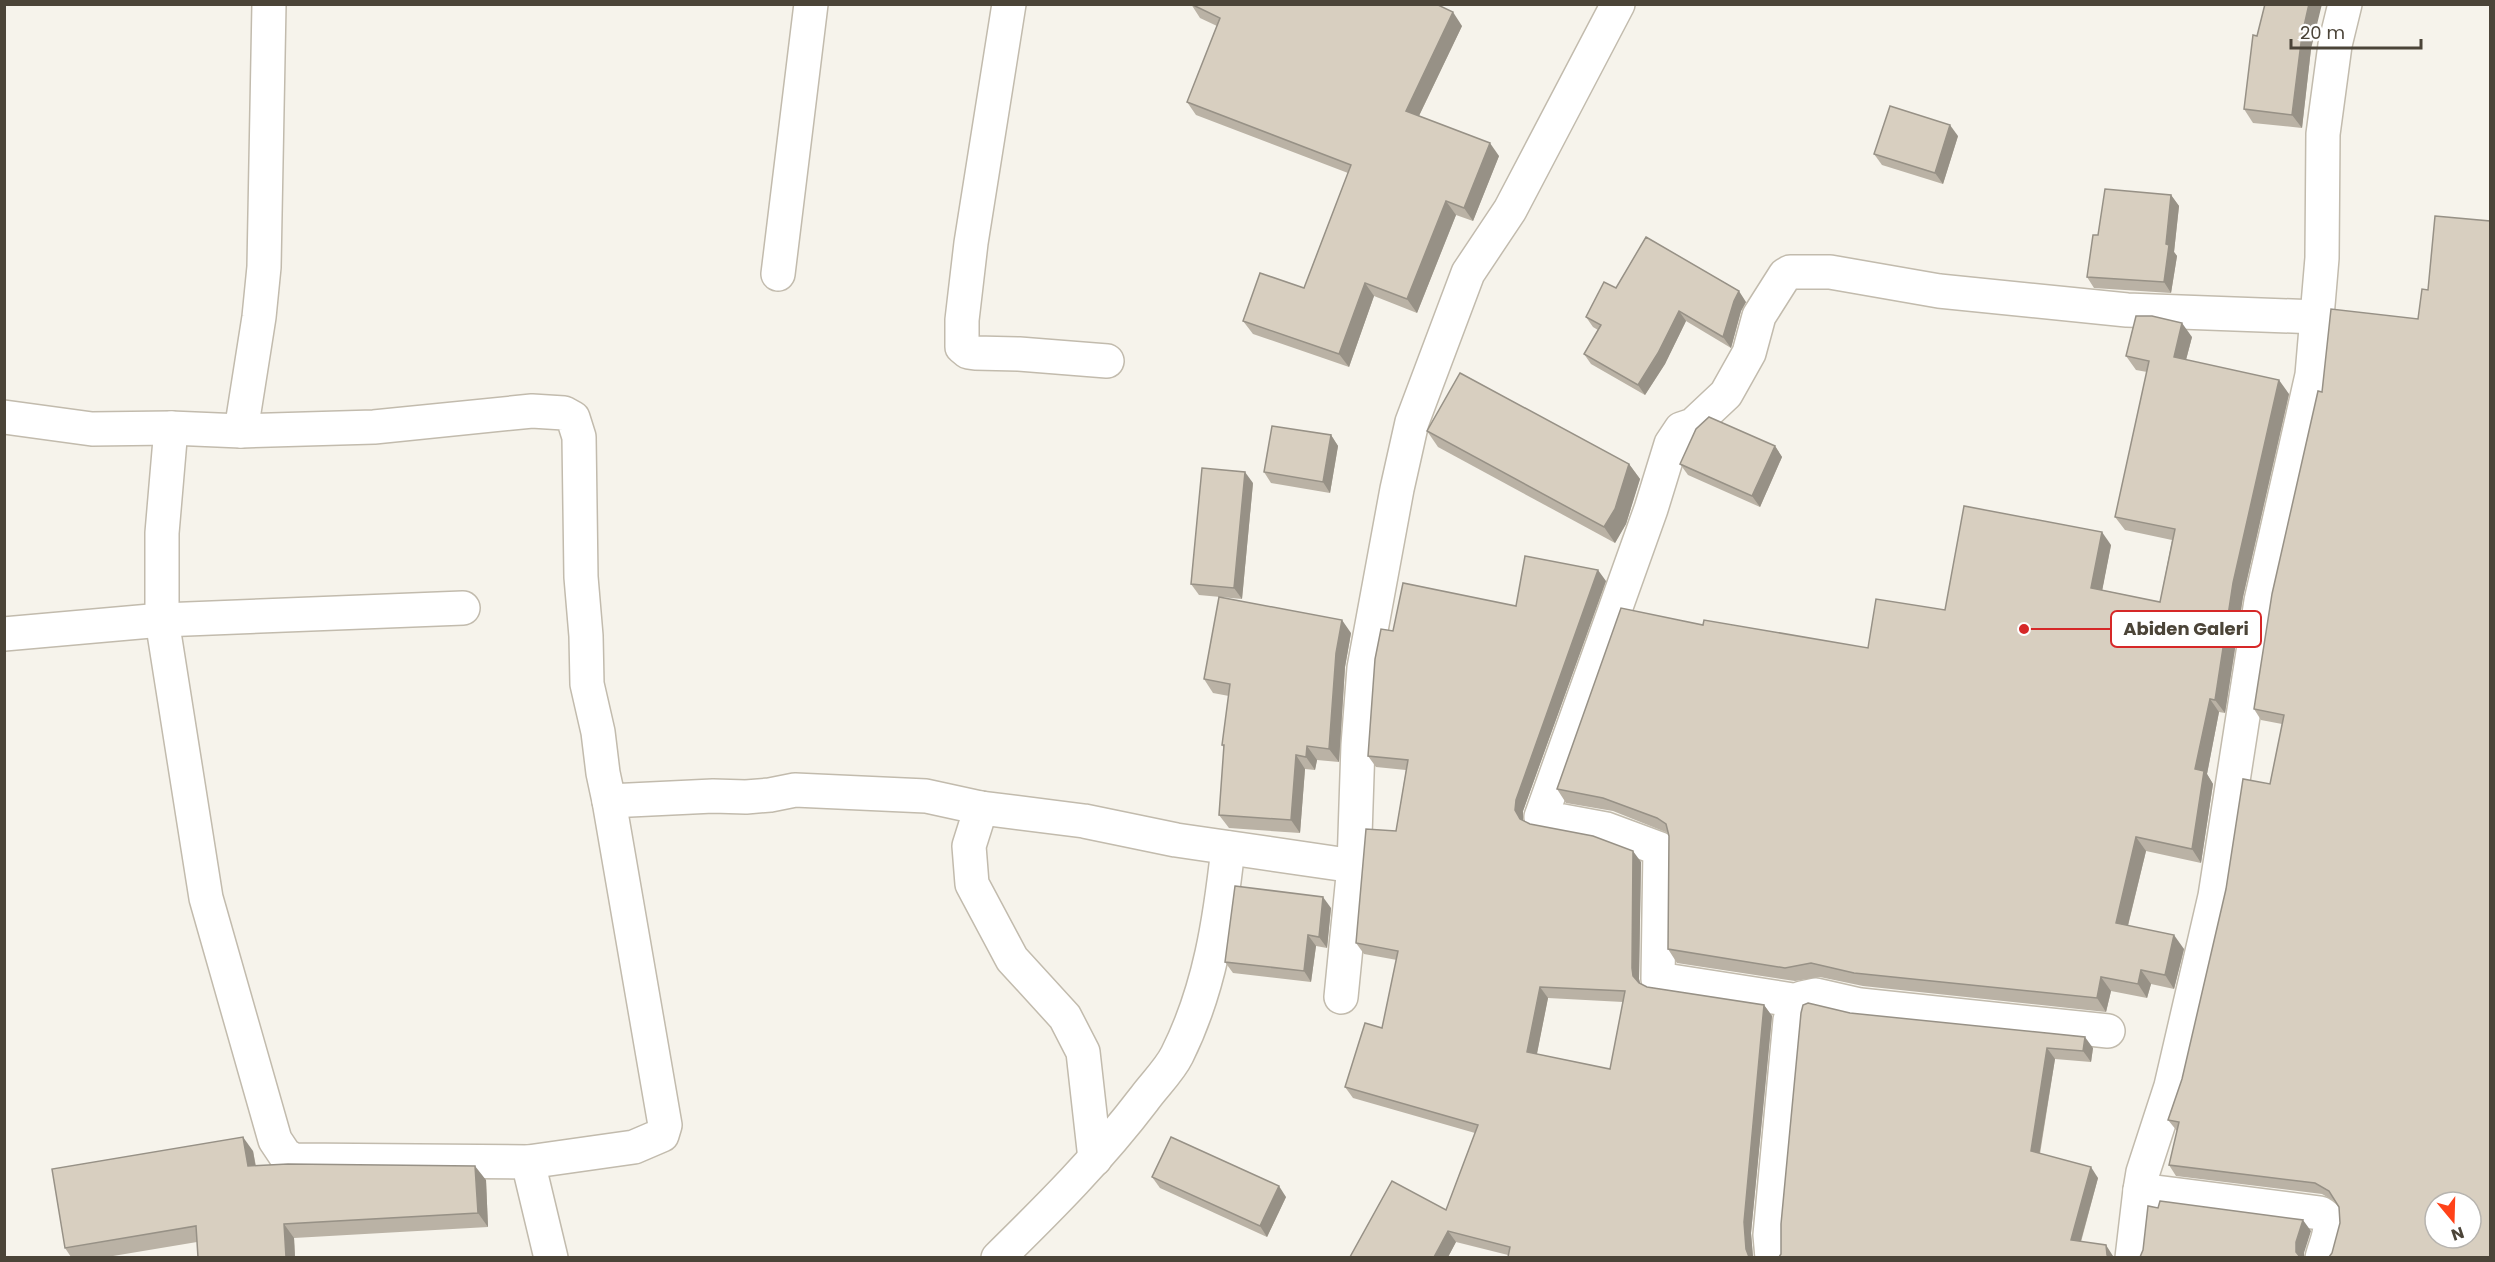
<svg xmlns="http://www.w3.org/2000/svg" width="2495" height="1262" font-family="Poppins,sans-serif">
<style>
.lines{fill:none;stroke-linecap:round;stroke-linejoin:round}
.minor-casing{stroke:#c2bbad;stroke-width:36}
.minor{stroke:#fff;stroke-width:33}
.wall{fill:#bab2a5;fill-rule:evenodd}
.shaded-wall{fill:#979186}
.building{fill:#d8cfc0;stroke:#979186;stroke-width:1.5;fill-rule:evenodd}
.leader{fill:none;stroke:#d62828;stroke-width:2}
.callout-dot{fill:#d62828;stroke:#fff;stroke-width:2}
.callout{fill:#fff;stroke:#d62828;stroke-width:2}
.callout-label{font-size:18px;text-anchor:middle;font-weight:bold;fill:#4b4438}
</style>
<rect width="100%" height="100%" fill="#f6f3eb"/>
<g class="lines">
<defs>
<g id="minor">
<polyline points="1009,4 971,243 962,320 962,347 968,352 975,353 1019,354 1107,361"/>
<polyline points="778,274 811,4"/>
<polyline points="4,417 92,429 171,428 241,431 374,427 532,411 564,413 573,418 579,437 581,577 586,636 587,684 598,732 603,773 609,801 713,796 746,797 770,795 795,790 926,796 981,808 1084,821 1176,840 1354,866"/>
<polyline points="171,428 162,533 162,620 206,898 275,1140 285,1155 294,1160 528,1162 634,1147 662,1135 665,1125 609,801"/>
<polyline points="241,431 259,317 264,267 269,4"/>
<polyline points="4,634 162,620 463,608"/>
<polyline points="981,808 969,846 972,884 1012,959 1065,1017 1083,1052 1095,1159"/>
<polyline points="1341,997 1354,866 1358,745 1364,668 1397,489 1412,422 1468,273 1510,210 1618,4"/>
<polyline points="1799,1001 1658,979 1660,849 1606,829 1541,817 1651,509 1671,444 1681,429 1693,425 1726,394 1749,353 1759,316 1785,275 1790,272 1830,272 1939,291 2127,310 2317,317"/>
<polyline points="528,1162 551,1258"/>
<path d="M998 1258C1050 1207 1100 1157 1144 1099 1154 1085 1169 1071 1177 1055 1210 989 1220 920 1228 848"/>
<polyline points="1772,1258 1770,1235 1790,1020 1794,1007 1802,998 1816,995 1860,1005 2108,1031"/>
<polyline points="2132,1258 2140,1190"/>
<path d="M2322 1258C2326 1241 2338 1223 2320 1213L2140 1190 2143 1172 2171 1086 2215 896 2261 601 2312 375 2322 258 2323 134 2335 45 2345 4"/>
</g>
</defs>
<use href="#minor" class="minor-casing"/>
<use href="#minor" class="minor"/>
</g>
<g class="wall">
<polygon points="1191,4 1462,26 1419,116 1499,156 1473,221 1456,215 1417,313 1374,296 1349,367 1253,334 1243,321 1304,288 1348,173 1196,115 1187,102 1217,26 1200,18"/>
<polygon points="2257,36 2311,49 2302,128 2253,123 2244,109"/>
<polygon points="1958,136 1943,184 1882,165 1874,154"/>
<polygon points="2171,195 2179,206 2174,252 2177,256 2171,293 2094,288 2087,277 2098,235"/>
<polygon points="1616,288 1746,302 1741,311 1731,348 1686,321 1665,364 1645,395 1591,364 1584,354 1598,330 1593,327 1586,317"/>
<polygon points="2428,290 2490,1257 2332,1253 2340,1223 2339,1207 2336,1202 2322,1194 2176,1176 2169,1165 2177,1131 2168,1120 2182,1079 2270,784 2282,724 2261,720 2254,709 2322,392 2418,319"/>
<polygon points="2192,337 2186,360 2289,394 2243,597 2225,713 2219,712 2207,774 2213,784 2201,863 2146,851 2128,926 2184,949 2174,989 2151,984 2147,998 2111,991 2106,1012 1863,986 1820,977 1795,981 1677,963 1668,949 1669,836 1668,833 1613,811 1566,803 1557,789 1703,625 1868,648 1945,610 2111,545 2102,590 2160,602 2172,540 2125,530 2115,517 2147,372 2136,370 2126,356"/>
<polygon points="1427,431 1629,464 1640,479 1626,524 1615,543 1438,447"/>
<polygon points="1331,435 1338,446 1330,493 1271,483 1264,472"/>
<polygon points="1775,446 1782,457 1760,507 1688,475 1680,464"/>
<polygon points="1253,483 1242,599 1199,595 1191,584"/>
<path d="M1606 581 1523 811V821L1530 824 1641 862 1639 979 1640 983 1647 987 1764 1005 1772 1016 1751 1233 1753 1257H1508V1255L1456 1242 1448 1257H1350L1446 1210 1475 1133 1353 1098 1345 1087 1382 1028 1397 960 1364 954 1356 943 1396 831 1406 770 1376 767 1368 756 1393 631 1516 606ZM1548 998 1623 1002 1610 1069 1537 1054Z"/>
<polygon points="1351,633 1345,667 1339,762 1317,760 1315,770 1305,769 1300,833 1229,828 1219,815 1224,748 1222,745 1229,696 1213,693 1204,679"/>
<polygon points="1331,908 1327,948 1316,946 1311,982 1233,973 1225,962"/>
<polygon points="1850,1013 2093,1048 2091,1062 2055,1059 2040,1154 2098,1178 2081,1242 2113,1256 2114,1257 1779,1257 1781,1254"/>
<polygon points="253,1151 256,1166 486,1180 488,1227 294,1238 295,1257 198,1257 197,1242 107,1257 71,1257 65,1248"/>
<polygon points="1152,1177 1286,1197 1267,1237 1160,1188"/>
</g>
<g class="shaded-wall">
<polygon points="2309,4 2322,4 2311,49 2302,128 2292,115 2302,35"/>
<polygon points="1453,12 1462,26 1415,124 1406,111"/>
<polygon points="1950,125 1958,136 1943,184 1935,173"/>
<polygon points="1490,143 1499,156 1473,221 1464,208"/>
<polygon points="2171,195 2179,206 2174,252 2177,256 2171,293 2164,282 2166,244"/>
<polygon points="1446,201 1456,215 1417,313 1407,299"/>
<polygon points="1365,283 1374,296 1349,367 1339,354"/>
<polygon points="1739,291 1746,302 1741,311 1731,348 1723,337 1734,301"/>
<polygon points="1679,311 1686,321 1665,364 1645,395 1638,385"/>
<polygon points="2182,323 2192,337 2183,371 2174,357"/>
<polygon points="2279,380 2289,394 2243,597 2225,713 2215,700 2233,583"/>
<polygon points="1331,435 1338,446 1330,493 1323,482"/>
<polygon points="1775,446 1782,457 1760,507 1752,496"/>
<polygon points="1629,464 1640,479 1626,524 1615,543 1604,527"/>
<polygon points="1245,472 1253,483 1242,599 1234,588"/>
<polygon points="2102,532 2111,545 2100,602 2091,588"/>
<polygon points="1598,570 1606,581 1523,811 1523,821 1520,819 1515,810 1516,800"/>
<polygon points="1342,620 1351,633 1345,667 1339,762 1329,749 1336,653"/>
<polygon points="2210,699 2219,712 2207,774 2213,784 2201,863 2192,849 2195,769"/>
<polygon points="1307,746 1317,760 1315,770 1306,757"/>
<polygon points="1296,755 1305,769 1300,833 1291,820"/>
<polygon points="2136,837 2146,851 2125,937 2116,923"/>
<polygon points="1633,851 1641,862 1639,979 1641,987 1633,976 1632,968"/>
<polygon points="1323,897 1331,908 1327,948 1319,937"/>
<polygon points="1308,935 1316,946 1311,982 1304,971"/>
<polygon points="2174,935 2184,949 2174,989 2165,975"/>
<polygon points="2141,970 2151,984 2147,998 2138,984"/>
<polygon points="2101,977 2111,991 2106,1012 2097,998"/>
<polygon points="1540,987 1548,998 1535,1063 1527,1052"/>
<polygon points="1764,1005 1772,1016 1751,1233 1753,1257 1749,1257 1746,1249 1744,1222"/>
<polygon points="2085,1037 2093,1048 2091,1062 2083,1051"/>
<polygon points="2047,1048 2055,1059 2038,1162 2031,1151"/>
<polygon points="243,1137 253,1151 258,1181 248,1166"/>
<polygon points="475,1166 486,1180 488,1227 478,1213"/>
<polygon points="2091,1167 2098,1178 2078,1251 2071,1240"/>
<polygon points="1279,1186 1286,1197 1267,1237 1260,1226"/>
<polygon points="2303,1220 2311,1231 2304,1253 2304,1257 2300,1257 2296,1252 2296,1242"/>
<polygon points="284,1224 294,1238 295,1257 286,1257"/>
<polygon points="1448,1231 1456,1242 1448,1257 1434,1257"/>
<polygon points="2106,1245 2113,1256 2114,1257 2109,1257 2107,1255"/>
</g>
<g class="building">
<polygon points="1191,4 1436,4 1453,12 1406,111 1490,143 1464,208 1446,201 1407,299 1365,283 1339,354 1243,321 1260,273 1304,288 1351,165 1187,102 1220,18"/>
<polygon points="2265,4 2309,4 2302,35 2292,115 2244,109 2253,35 2257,36"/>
<polygon points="1890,106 1950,125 1935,173 1874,154"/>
<polygon points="2105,189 2171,195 2166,244 2169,245 2164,282 2087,277 2093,235 2098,235"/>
<path d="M2435 216 2490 221V1257H2329L2332 1253 2340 1223 2339 1207 2329 1191 2315 1183 2169 1165 2179 1122 2168 1120 2182 1079 2226 889 2243 779 2270 784 2284 715 2254 709 2272 594 2318 391 2322 392 2331 309 2418 319 2422 289 2428 290ZM2435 1202H2471V1238H2435Z"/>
<polygon points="1646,237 1739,291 1734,301 1723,337 1679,311 1658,353 1638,385 1584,354 1601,325 1586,317 1604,282 1616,288"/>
<polygon points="2136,316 2152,316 2182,323 2174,357 2279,380 2233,583 2215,700 2210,699 2195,769 2204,771 2192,849 2136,837 2116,923 2174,935 2165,975 2141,970 2138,984 2101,977 2097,998 1854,973 1811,963 1785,968 1668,949 1669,836 1666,824 1657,818 1603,798 1557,789 1621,608 1703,625 1704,620 1868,648 1876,599 1945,610 1964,506 2102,532 2091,588 2160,602 2175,529 2115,517 2149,361 2126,356"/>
<polygon points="1460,373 1629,464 1615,509 1604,527 1427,431"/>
<polygon points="1709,417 1775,446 1752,496 1680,464 1696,429"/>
<polygon points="1272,426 1331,435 1323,482 1264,472"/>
<polygon points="1202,468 1245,472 1234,588 1191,584"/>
<path d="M1525 556 1598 570 1516 800 1515 810 1520 819 1530 824 1593 836 1633 851 1632 968 1633 976 1639 983 1647 987 1764 1005 1744 1222 1746 1249 1749 1257H1508L1510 1247 1448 1231 1434 1257H1350L1392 1181 1446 1210 1478 1125 1345 1087 1365 1023 1382 1028 1398 951 1356 943 1366 829 1396 831 1408 760 1368 756 1375 659 1381 629 1393 631 1403 583 1516 606ZM1540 987 1625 991 1610 1069 1527 1052Z"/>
<polygon points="1219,597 1342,620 1336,653 1329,749 1307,746 1306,757 1296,755 1291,820 1219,815 1224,745 1222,745 1230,684 1204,679"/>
<polygon points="1235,886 1323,897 1319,937 1308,935 1304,971 1225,962"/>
<polygon points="1808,1003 1850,1013 2085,1037 2083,1051 2047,1048 2031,1151 2091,1167 2071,1240 2106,1245 2107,1255 2110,1257 1779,1257 1781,1254 1781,1224 1801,1013 1803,1005"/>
<polygon points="243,1137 248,1166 288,1164 475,1166 478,1213 284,1224 286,1257 198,1257 196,1226 65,1248 52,1169"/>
<polygon points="1171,1137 1279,1186 1260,1226 1152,1177"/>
<polygon points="2160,1201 2303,1220 2296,1242 2296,1252 2300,1257 2140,1257 2143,1250 2148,1206 2158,1208"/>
</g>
<path class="leader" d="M2024 629L2111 629"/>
<circle class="callout-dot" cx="2024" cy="629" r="6"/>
<rect class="callout" x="2111" y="611" width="150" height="36" rx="6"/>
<g class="callout-label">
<text x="2186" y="635">Abiden Galeri</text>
</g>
<rect width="2495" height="1262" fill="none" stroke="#4b4438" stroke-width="12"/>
<g transform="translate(2453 1220) rotate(161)"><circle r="28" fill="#ffffff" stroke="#b7b4af" stroke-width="1.5"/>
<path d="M0-4.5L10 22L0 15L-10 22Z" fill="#ff4219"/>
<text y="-9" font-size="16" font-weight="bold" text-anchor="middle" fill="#4b4438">N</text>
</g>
<path d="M2291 39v9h130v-9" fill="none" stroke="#4b4438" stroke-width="3"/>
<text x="2300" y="39" font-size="18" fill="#4b4438" stroke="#ffffff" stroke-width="4.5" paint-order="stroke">20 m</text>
</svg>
